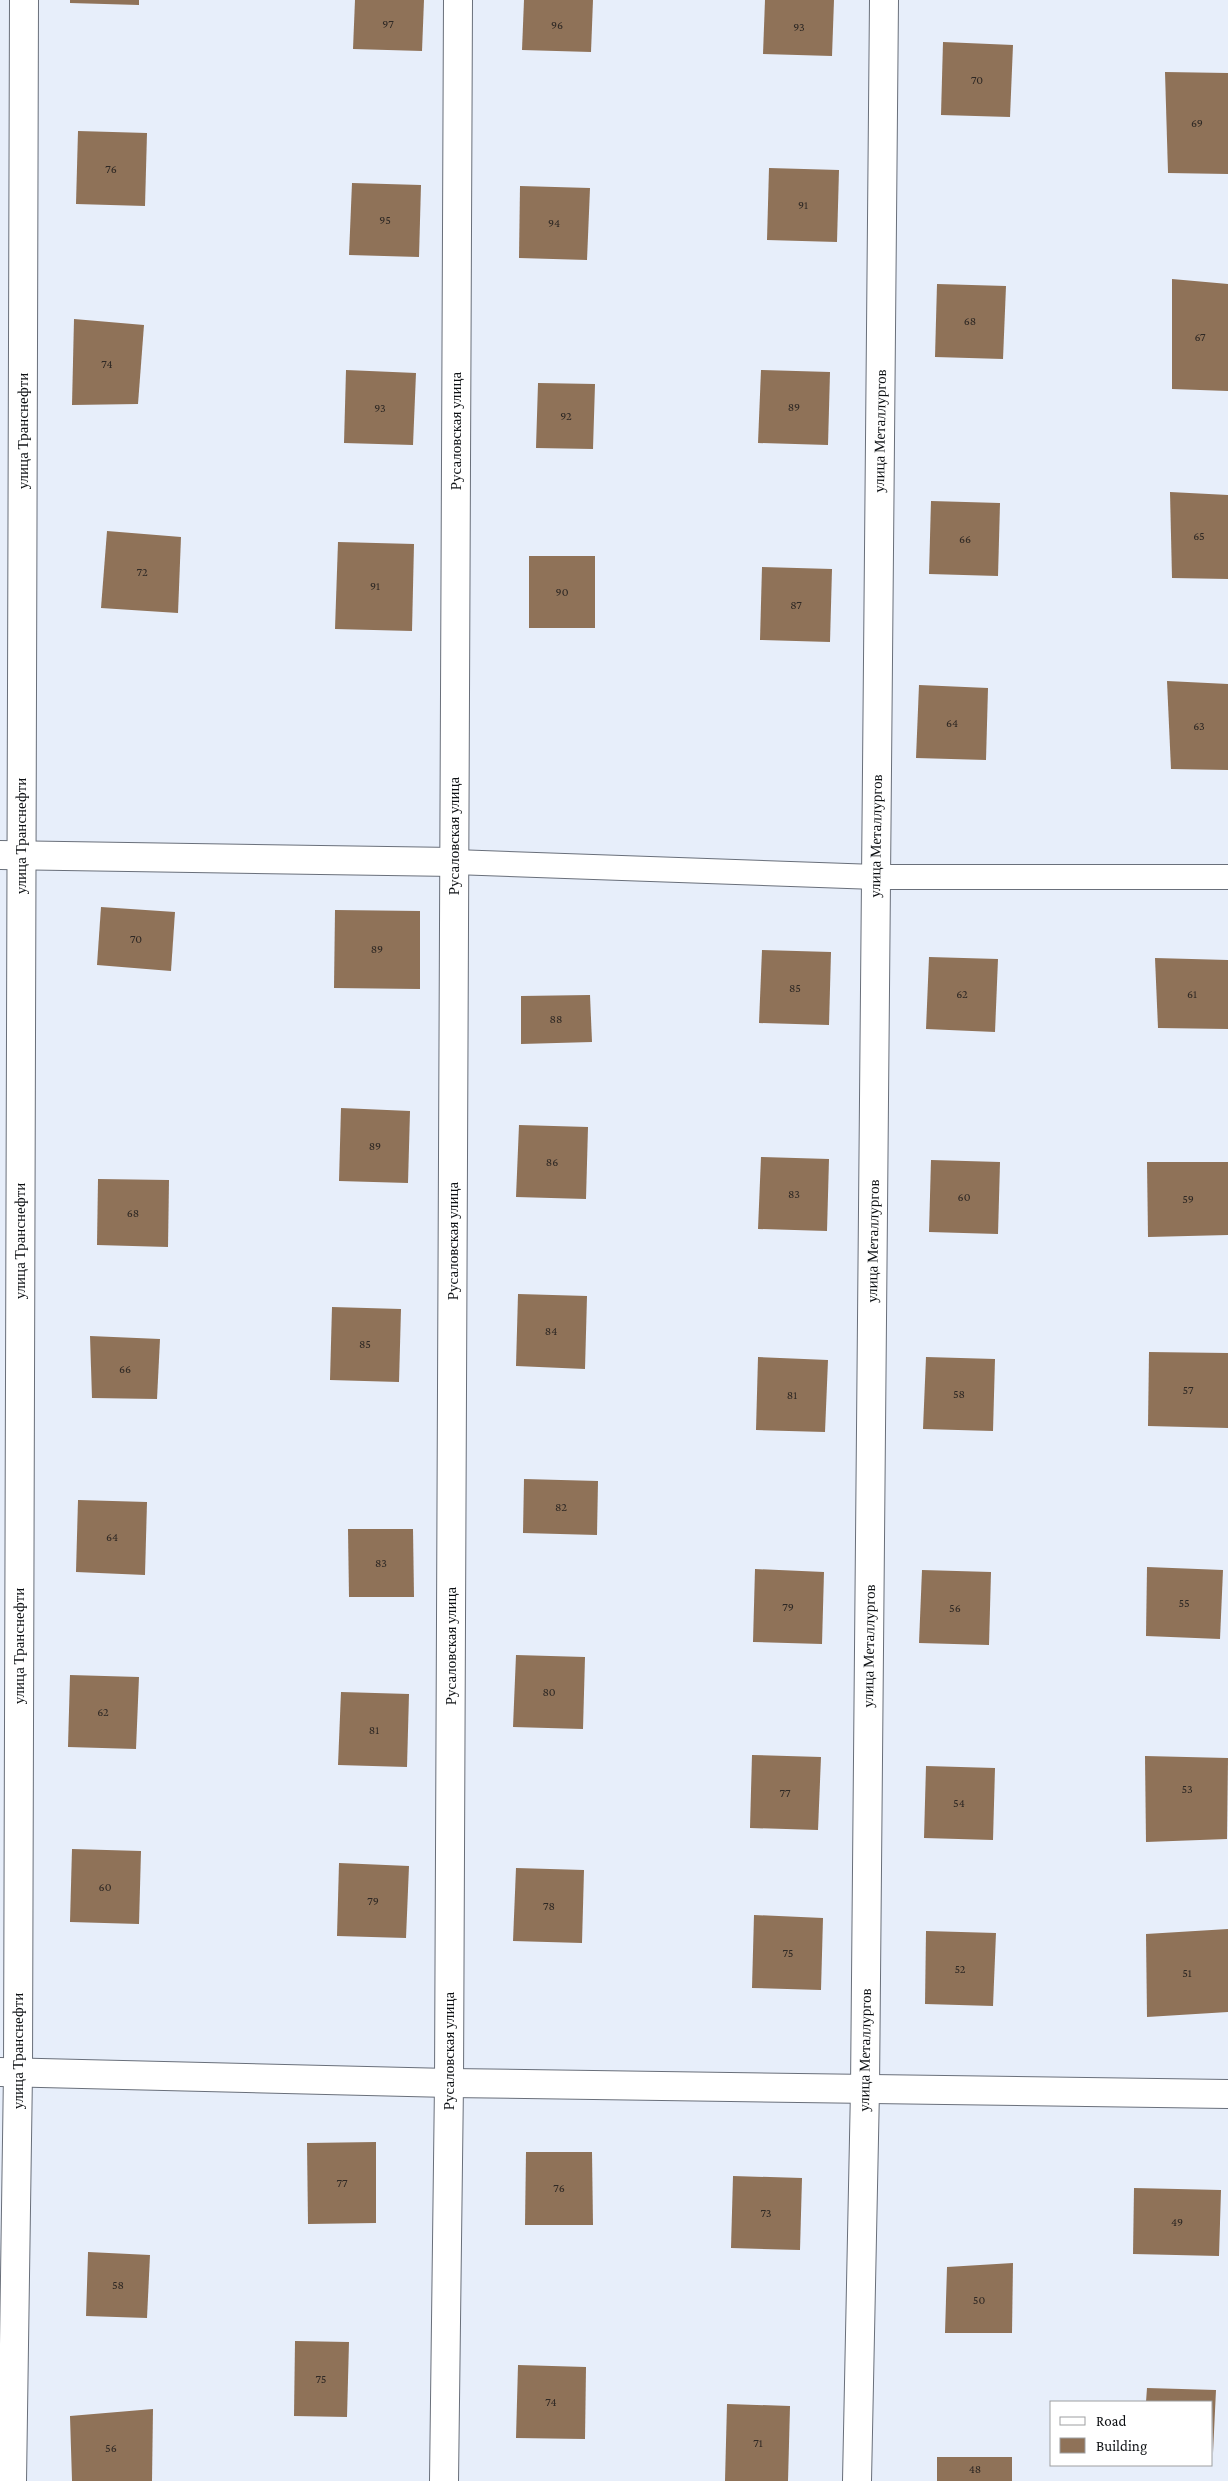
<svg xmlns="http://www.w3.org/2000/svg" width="1228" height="2481" font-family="'Crimson Pro',serif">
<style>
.building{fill:#8f7258}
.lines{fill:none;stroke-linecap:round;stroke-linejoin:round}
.lane-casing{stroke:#696f7a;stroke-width:26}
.street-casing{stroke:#696f7a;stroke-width:30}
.lane{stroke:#fff;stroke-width:24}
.street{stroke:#fff;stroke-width:28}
.labels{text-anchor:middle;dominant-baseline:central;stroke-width:4;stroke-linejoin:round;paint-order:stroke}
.number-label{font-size:12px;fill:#2e2824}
.street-label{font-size:15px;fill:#0d1013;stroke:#fff}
</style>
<rect width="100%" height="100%" fill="#e7eefa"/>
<g class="building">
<polygon points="70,0 139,0 139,5 70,3"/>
<polygon points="355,0 424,0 422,51 353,49"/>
<polygon points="524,0 593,0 591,52 522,50"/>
<polygon points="765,0 834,0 832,56 763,54"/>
<polygon points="943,42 1013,45 1010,117 941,115"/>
<polygon points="1165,72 1228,73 1228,174 1168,173"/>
<polygon points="78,131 147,133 145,206 76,204"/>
<polygon points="769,168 839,170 837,242 767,240"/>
<polygon points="352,183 421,185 419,257 349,255"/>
<polygon points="520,186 590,188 587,260 519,258"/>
<polygon points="1172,279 1228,284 1228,391 1172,389"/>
<polygon points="937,284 1006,286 1003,359 935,357"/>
<polygon points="74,319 144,325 138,404 72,405"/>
<polygon points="346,370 416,373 413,445 344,443"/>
<polygon points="761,370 830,372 828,445 758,443"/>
<polygon points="538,383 595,384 593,449 536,448"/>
<polygon points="1170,492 1228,495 1228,579 1172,578"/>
<polygon points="931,501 1000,503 998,576 929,574"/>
<polygon points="107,531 181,537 178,613 101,608"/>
<polygon points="338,542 414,544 412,631 335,629"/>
<rect x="529" y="556" width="66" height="72"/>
<polygon points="762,567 832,569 830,642 760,640"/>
<polygon points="1167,681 1228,684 1228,770 1171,769"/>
<polygon points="919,685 988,688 986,760 916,758"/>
<polygon points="101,907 175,912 171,971 97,965"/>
<polygon points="335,910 420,911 420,989 334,988"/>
<polygon points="762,950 831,952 829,1025 759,1023"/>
<polygon points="929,957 998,959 995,1032 926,1029"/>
<polygon points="1155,958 1228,960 1228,1029 1158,1028"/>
<polygon points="590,995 592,1042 521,1044 521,996"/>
<polygon points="341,1108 410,1111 408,1183 339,1181"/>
<polygon points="519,1125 588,1127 586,1199 516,1197"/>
<polygon points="761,1157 829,1159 827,1231 758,1229"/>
<polygon points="931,1160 1000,1162 998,1234 929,1232"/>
<polygon points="1147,1162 1228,1162 1228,1235 1148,1237"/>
<polygon points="98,1179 169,1180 168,1247 97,1245"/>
<polygon points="518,1294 587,1296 585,1369 516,1366"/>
<polygon points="332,1307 401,1309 399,1382 330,1380"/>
<polygon points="90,1336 160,1339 157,1399 92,1398"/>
<polygon points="1149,1352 1228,1353 1228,1428 1148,1426"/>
<polygon points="758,1357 828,1360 825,1432 756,1430"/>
<polygon points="926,1357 995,1359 993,1431 923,1429"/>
<polygon points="524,1479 598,1481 597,1535 523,1533"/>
<polygon points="78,1500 147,1502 145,1575 76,1572"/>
<polygon points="348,1529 413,1529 414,1597 349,1597"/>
<polygon points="1147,1567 1223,1570 1220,1639 1146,1636"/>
<polygon points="755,1569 824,1572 822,1644 753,1642"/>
<polygon points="922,1570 991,1572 989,1645 919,1643"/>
<polygon points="516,1655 585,1657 583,1729 513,1727"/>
<polygon points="70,1675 139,1677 136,1749 68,1747"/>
<polygon points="341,1692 409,1694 407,1767 338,1765"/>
<polygon points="752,1755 821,1757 818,1830 750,1828"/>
<polygon points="1145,1756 1228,1758 1227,1839 1146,1842"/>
<polygon points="926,1766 995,1768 993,1840 924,1838"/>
<polygon points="72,1849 141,1851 139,1924 70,1922"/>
<polygon points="339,1863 409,1866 406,1938 337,1936"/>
<polygon points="516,1868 584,1870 582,1943 513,1941"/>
<polygon points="754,1915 823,1918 821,1990 752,1988"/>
<polygon points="1228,1929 1228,2012 1147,2017 1146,1934"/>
<polygon points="926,1931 996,1933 993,2006 925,2004"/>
<polygon points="376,2142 376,2223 308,2224 307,2143"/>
<polygon points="526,2152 592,2152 593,2225 525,2225"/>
<polygon points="733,2176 802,2178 800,2250 731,2248"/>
<polygon points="1134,2188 1221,2190 1219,2256 1133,2254"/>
<polygon points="88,2252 150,2255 147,2318 86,2316"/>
<polygon points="1013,2263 1012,2333 945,2333 947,2267"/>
<polygon points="295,2341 349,2342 347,2417 294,2416"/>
<polygon points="518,2365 586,2367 585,2439 516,2438"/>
<polygon points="1147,2388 1216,2390 1213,2453 1212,2402 1146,2402"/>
<polygon points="727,2404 790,2406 788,2481 725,2481"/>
<polygon points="153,2409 152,2481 72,2481 70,2416"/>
<rect x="937" y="2457" width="75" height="24"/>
</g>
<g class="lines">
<defs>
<polyline id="lane" points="454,862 876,877 1228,877"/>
<g id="street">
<polyline points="0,855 454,862"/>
<polyline points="0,2072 449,2083 1228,2094"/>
<polyline points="12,2481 18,2072 24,0"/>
<polyline points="444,2481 449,2083 458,0"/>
<polyline points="857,2481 865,2089 884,0"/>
</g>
</defs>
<use href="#lane" class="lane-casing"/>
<use href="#street" class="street-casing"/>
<use href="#lane" class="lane"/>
<use href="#street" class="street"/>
</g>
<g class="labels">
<g class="number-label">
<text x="388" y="24">97</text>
<text x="557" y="25">96</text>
<text x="799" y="27">93</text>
<text x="977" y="80">70</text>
<text x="1197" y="123">69</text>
<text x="111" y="169">76</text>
<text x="803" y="205">91</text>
<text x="385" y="220">95</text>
<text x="554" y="223">94</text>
<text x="970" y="321">68</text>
<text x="1200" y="337">67</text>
<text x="107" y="364">74</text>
<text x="794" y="407">89</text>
<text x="380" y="408">93</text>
<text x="566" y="416">92</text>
<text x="1199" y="536">65</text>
<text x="965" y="539">66</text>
<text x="142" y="572">72</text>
<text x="375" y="586">91</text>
<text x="562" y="592">90</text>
<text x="796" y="605">87</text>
<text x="952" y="723">64</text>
<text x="1199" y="726">63</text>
<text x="136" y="939">70</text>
<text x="377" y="949">89</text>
<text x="795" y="988">85</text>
<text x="962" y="994">62</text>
<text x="1192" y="994">61</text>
<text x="556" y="1019">88</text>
<text x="375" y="1146">89</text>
<text x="552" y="1162">86</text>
<text x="794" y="1194">83</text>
<text x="964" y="1197">60</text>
<text x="1188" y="1199">59</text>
<text x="133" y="1213">68</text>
<text x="551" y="1331">84</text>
<text x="365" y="1344">85</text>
<text x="125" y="1369">66</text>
<text x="1188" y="1390">57</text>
<text x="959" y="1394">58</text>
<text x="792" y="1395">81</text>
<text x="561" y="1507">82</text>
<text x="112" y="1537">64</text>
<text x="381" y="1563">83</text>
<text x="1184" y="1603">55</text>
<text x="788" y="1607">79</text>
<text x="955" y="1608">56</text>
<text x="549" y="1692">80</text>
<text x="103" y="1712">62</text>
<text x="374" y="1730">81</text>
<text x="1187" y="1789">53</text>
<text x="785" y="1793">77</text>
<text x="959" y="1803">54</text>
<text x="105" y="1887">60</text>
<text x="373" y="1901">79</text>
<text x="549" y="1906">78</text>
<text x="788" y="1953">75</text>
<text x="960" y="1969">52</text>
<text x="1187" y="1973">51</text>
<text x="342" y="2183">77</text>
<text x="559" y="2188">76</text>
<text x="766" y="2213">73</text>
<text x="1177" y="2222">49</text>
<text x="118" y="2285">58</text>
<text x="979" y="2300">50</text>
<text x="321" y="2379">75</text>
<text x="551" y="2402">74</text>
<text x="758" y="2443">71</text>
<text x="111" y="2448">56</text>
<text x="975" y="2469">48</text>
</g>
<g class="street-label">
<text transform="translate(23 431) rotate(-90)">улица Транснефти</text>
<text transform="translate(456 431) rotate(-90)">Русаловская улица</text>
<text transform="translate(880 431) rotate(-89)">улица Металлургов</text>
<text transform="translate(21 836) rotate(-90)">улица Транснефти</text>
<text transform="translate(454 836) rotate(-90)">Русаловская улица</text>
<text transform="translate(876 836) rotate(-89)">улица Металлургов</text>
<text transform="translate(20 1241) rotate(-90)">улица Транснефти</text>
<text transform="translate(453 1241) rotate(-90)">Русаловская улица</text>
<text transform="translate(873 1241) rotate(-89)">улица Металлургов</text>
<text transform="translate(19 1646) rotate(-90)">улица Транснефти</text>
<text transform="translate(451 1646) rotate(-90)">Русаловская улица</text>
<text transform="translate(869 1646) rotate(-89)">улица Металлургов</text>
<text transform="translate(865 2050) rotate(-89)">улица Металлургов</text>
<text transform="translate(18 2051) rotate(-90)">улица Транснефти</text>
<text transform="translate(449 2051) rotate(-90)">Русаловская улица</text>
</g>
</g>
<rect x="1050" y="2401" width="162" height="65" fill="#ffffff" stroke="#9e9fa1"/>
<rect x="1060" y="2417" width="25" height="8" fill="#ffffff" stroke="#9e9fa1"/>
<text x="1096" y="2426" font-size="15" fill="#0d1013">Road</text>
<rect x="1060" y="2438" width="25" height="15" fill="#8f7258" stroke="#9e9fa1"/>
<text x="1096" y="2451" font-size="15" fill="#0d1013">Building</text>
</svg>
